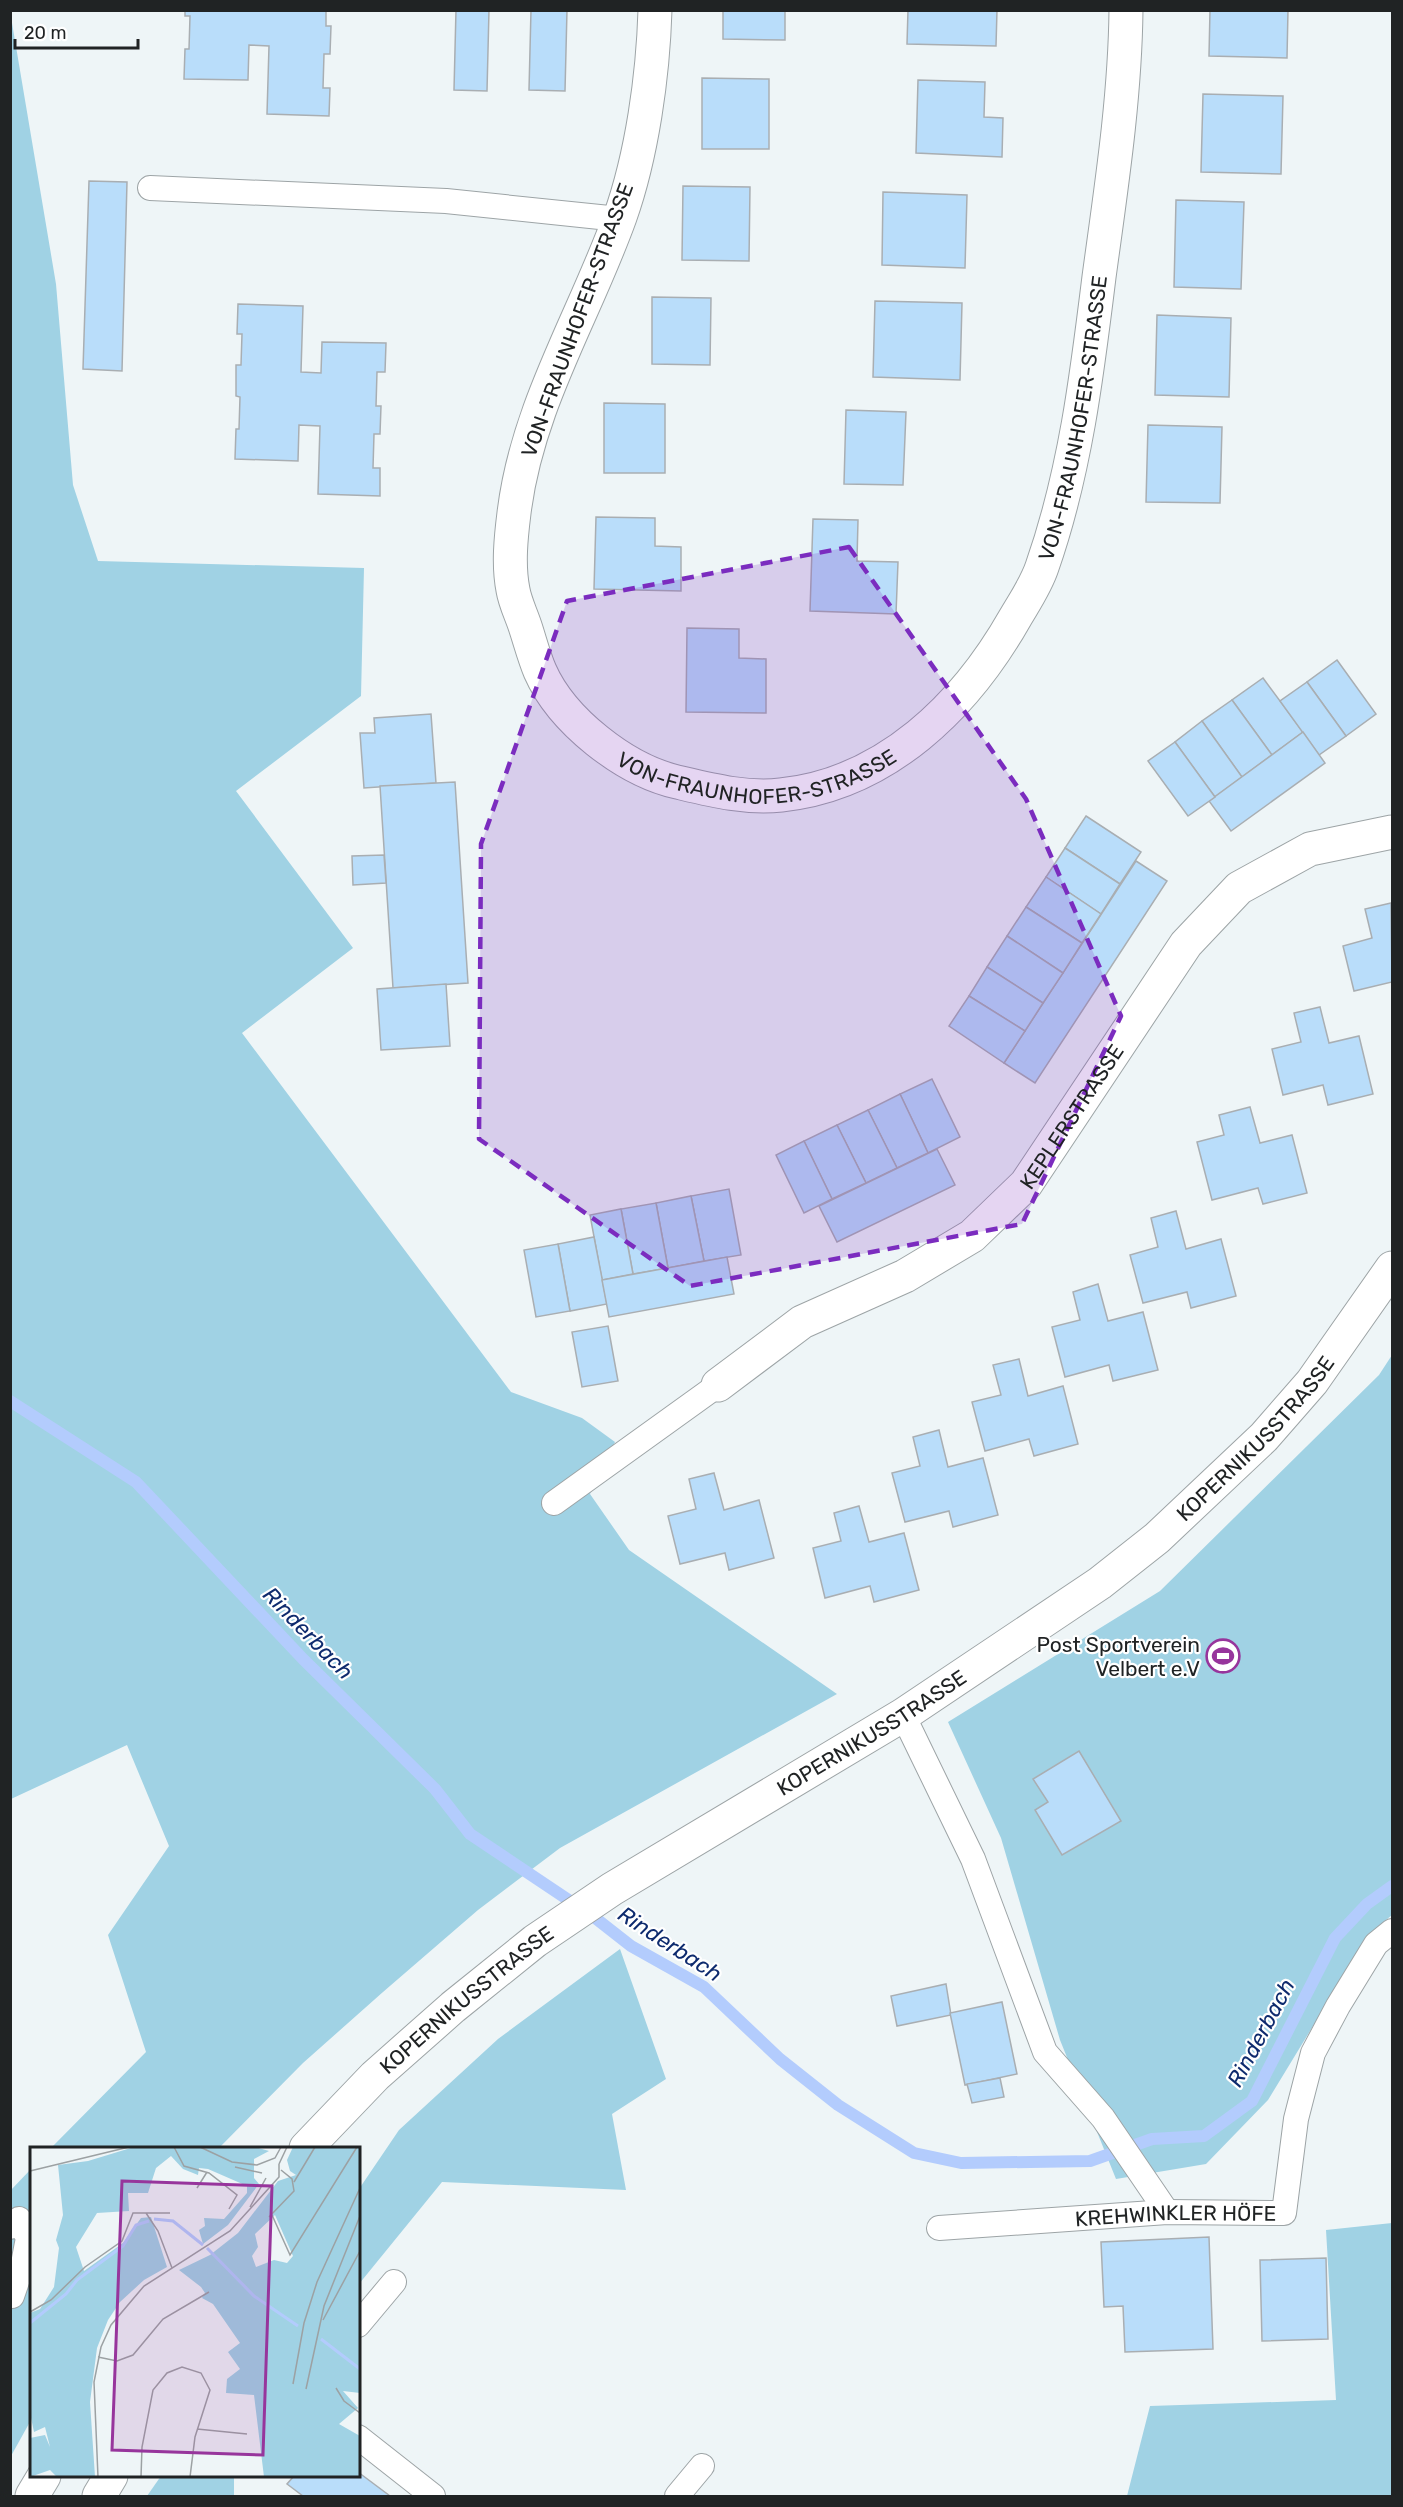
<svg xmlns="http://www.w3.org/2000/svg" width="1403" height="2507" font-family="Rubik,sans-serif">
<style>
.green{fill:#a0d2e4}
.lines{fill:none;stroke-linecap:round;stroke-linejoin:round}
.stream{stroke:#b3ccfd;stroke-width:12}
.building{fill:#b9ddfa;stroke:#a9aeb2;stroke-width:1.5}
.lane-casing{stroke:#9da4a6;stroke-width:26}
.street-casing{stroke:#9da4a6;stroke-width:35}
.secondary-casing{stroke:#9da4a6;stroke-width:35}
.lane{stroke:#fff;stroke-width:24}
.street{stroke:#fff;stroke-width:33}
.secondary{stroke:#fff;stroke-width:33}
.marked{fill:#7b2cbf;fill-opacity:0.2;stroke:#7b2cbf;stroke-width:4.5;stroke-dasharray:12 8;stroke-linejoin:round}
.labels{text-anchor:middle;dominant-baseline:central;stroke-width:4.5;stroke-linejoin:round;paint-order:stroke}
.street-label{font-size:21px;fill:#202324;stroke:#fff}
.poi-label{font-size:21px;fill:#202324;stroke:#fff;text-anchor:end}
.water-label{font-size:22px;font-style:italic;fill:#0e2b6e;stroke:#fff}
.inset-river{fill:none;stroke:#b3ccfd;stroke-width:3}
.inset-road{fill:none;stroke:#9ca1a3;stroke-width:1.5}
.view{fill:#97359c;fill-opacity:0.15;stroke:#97359c;stroke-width:3}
.inset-edge{fill:none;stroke:#202324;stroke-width:3}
</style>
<rect width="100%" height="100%" fill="#eef5f7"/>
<g class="green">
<polygon points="10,11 56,284 73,485 98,561 364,568 361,696 236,791 353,948 242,1033 511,1392 582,1418 615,1442 590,1494 629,1550 837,1694 560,1848 478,1910 383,1992 303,2063 219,2148 51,2148 146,2052 108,1935 169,1846 127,1745 11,1799"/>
<polygon points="1392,1355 1392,1915 1369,1934 1268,2100 1206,2164 1116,2179 1060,2040 1001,1838 948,1722 1160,1591 1379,1375"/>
<polygon points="620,1949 666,2079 612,2114 626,2190 442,2182 359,2284 359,2189 399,2130 498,2039"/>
<polygon points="31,2169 31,2420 11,2456 11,2190"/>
<polygon points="1392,2223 1392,2496 1127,2496 1150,2406 1336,2400 1326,2230"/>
<polygon points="161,2476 234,2476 234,2496 147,2496"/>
</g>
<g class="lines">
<polyline class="stream" points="10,1401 136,1482 303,1659 435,1789 470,1834 594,1917 631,1946 704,1987 780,2059 838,2105 914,2153 961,2163 1090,2161 1152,2139 1204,2136 1252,2101 1335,1938 1367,1904 1392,1886"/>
</g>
<g class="building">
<polygon points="185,10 326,10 326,26 331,26 330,54 324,54 323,88 330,88 329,116 267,114 269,46 249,45 248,80 184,79 185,49 189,49 190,16 185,16"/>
<polygon points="456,10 489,10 487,91 454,90"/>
<polygon points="531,10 567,10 565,91 529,90"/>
<polygon points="723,10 785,10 785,40 723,39"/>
<polygon points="908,10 997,10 996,46 907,44"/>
<polygon points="1210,10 1288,10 1287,58 1209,56"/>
<polygon points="702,78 769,79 769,149 702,149"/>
<polygon points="918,80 985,82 984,117 1003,118 1002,157 916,153"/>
<polygon points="1203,94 1283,96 1281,174 1201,172"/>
<polygon points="89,181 127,182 122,371 83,369"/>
<polygon points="683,186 750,187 749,261 682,260"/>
<polygon points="883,192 967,195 965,268 882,265"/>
<polygon points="1176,200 1244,202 1241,289 1174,287"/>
<polygon points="652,297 711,298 710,365 652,364"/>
<polygon points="875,301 962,303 960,380 873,377"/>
<polygon points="238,304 303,306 301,372 321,373 322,342 386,343 385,372 377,372 376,406 381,406 380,434 374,434 373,468 380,468 380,496 318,494 320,426 299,425 298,461 235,459 236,429 239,429 240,397 236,396 236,365 241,365 242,334 237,334"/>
<polygon points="1157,315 1231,318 1229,397 1155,395"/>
<polygon points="604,403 665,404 665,473 604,473"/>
<polygon points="846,410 906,412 903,485 844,484"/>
<polygon points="1148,425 1222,427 1220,503 1146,502"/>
<polygon points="596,517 655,518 655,546 681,547 681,591 594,589"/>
<polygon points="813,519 858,520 857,561 898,562 896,614 810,611"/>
<polygon points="687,628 739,629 739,658 766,659 766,713 686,712"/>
<polygon points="1337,660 1376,714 1346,736 1307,682"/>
<polygon points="1263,678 1303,732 1272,755 1232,700"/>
<polygon points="1307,682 1346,736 1319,755 1280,701"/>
<polygon points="1232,700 1272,755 1242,777 1202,721"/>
<polygon points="431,714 436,783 364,788 360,733 375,733 374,718"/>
<polygon points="1202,721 1242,777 1215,797 1175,742"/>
<polygon points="1303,732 1325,763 1231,831 1209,801"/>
<polygon points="1175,742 1215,797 1188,816 1148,761"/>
<polygon points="455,782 468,983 393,988 380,786"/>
<polygon points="1086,816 1141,852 1120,884 1065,848"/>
<polygon points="1065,848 1120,884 1101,914 1046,877"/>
<polygon points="384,855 386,883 353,885 352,856"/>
<polygon points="1136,861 1167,881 1035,1083 1004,1063"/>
<polygon points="1046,877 1101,914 1082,943 1026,907"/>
<polygon points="1391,903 1392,982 1354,991 1343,946 1372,938 1365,909"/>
<polygon points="1026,907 1082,943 1063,973 1007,936"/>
<polygon points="1007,936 1063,973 1043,1003 987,967"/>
<polygon points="987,967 1043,1003 1025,1031 969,996"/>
<polygon points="446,984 450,1046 381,1050 377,989"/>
<polygon points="969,996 1025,1031 1004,1063 949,1026"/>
<polygon points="1320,1007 1329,1043 1359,1036 1373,1094 1328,1105 1323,1085 1283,1095 1272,1049 1301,1042 1294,1013"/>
<polygon points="932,1079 960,1137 928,1153 900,1094"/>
<polygon points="900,1094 928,1153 897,1168 868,1110"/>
<polygon points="1250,1107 1260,1143 1292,1135 1307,1193 1263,1204 1258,1188 1212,1200 1197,1142 1224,1135 1219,1115"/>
<polygon points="868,1110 897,1168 866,1183 837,1125"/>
<polygon points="837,1125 866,1183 832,1199 804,1141"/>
<polygon points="804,1141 832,1199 804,1213 776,1155"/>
<polygon points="937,1149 955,1185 837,1242 819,1206"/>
<polygon points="729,1189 741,1255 704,1261 691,1196"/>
<polygon points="691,1196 704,1261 668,1268 656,1203"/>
<polygon points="656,1203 668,1268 633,1274 621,1209"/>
<polygon points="621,1209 633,1274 602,1280 590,1215"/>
<polygon points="1176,1211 1186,1249 1221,1239 1236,1296 1191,1308 1187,1292 1143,1303 1130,1255 1158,1247 1151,1218"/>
<polygon points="594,1237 607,1304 570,1311 558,1244"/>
<polygon points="558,1244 570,1311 536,1317 524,1250"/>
<polygon points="727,1257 734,1294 609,1317 602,1280"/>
<polygon points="1098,1284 1108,1321 1143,1312 1158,1370 1113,1381 1109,1365 1065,1377 1052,1327 1080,1320 1073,1292"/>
<polygon points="608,1326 618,1381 582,1387 572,1332"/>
<polygon points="1019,1359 1028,1396 1063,1386 1078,1444 1034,1456 1029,1439 985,1451 972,1402 1001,1395 993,1365"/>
<polygon points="939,1430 948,1467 983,1458 998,1515 953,1527 949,1511 905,1522 892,1473 920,1466 913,1437"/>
<polygon points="714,1473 724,1510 759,1500 774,1558 729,1570 725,1553 680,1564 668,1516 696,1509 689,1479"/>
<polygon points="859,1506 869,1542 904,1533 919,1590 874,1602 870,1586 825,1598 813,1548 841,1541 834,1513"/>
<polygon points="1079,1751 1121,1821 1062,1855 1035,1810 1048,1802 1033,1779"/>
<polygon points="946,1984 951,2015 897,2026 891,1996"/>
<polygon points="1002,2002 1017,2074 965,2085 950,2013"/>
<polygon points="1000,2078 1004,2097 972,2103 967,2084"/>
<polygon points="1209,2237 1213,2349 1125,2352 1123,2306 1104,2307 1101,2242"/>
<polygon points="1326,2258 1328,2339 1262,2341 1260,2260"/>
<polygon points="358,2472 390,2496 303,2496 287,2484 294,2476 358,2476"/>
</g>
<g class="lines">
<defs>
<g id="lane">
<polyline points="150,188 446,201 619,219"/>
<polyline points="554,1503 718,1385"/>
<polyline points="903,1715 973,1859 1045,2052 1103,2118 1167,2212"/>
<polyline points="10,2227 19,2219 28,2238 23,2264 12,2296"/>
<path id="s1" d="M939 2228 1167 2212 1284 2213 1296 2119 1313 2053 1338 2006 1376 1944 1392 1931"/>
<polyline points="358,2325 394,2282"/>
<polyline points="358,2437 433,2496"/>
<polyline points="677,2496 702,2466"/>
</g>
<g id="street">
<path id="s2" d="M655 10C653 76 642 155 620 217 584 317 527 406 514 513 511 537 508 565 513 590 515 602 521 614 525 626 530 641 534 657 540 671 562 721 625 770 677 782 711 790 746 799 781 795 886 784 965 706 1015 618 1025 601 1036 585 1042 567 1075 473 1087 375 1099 277 1111 189 1125 99 1126 10"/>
<path id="s3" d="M718 1385 802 1322 905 1276 972 1236 1026 1184 1186 944 1239 888 1310 849 1392 832"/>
</g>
<g id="secondary">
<path id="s4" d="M306 2148 375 2076 453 2007 535 1941 612 1889 903 1715 1100 1583 1157 1538 1264 1437 1312 1382 1392 1268"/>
<polyline points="32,2496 44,2476"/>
<polyline points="99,2496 111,2476"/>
</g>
</defs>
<use href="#lane" class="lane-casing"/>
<use href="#street" class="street-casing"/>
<use href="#secondary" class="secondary-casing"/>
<use href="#lane" class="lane"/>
<use href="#street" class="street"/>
<use href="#secondary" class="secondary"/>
</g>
<path class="marked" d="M849 547 1026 799 1121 1016 1022 1224 690 1286 479 1139 481 844 567 601Z"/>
<defs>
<symbol id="stadium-ring" viewBox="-11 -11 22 22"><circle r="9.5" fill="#fff" stroke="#97359c" stroke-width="1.5"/><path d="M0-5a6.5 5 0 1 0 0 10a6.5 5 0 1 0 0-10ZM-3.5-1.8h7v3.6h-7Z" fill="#97359c"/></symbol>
</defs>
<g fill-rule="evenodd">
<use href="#stadium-ring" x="1204" y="1637" width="38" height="38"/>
</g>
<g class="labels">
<g class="street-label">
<text transform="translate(577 320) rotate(-70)">VON-FRAUNHOFER-STRASSE</text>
<text stroke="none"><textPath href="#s2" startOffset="1491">VON-FRAUNHOFER-STRASSE</textPath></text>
<text stroke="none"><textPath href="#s2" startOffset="952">VON-FRAUNHOFER-STRASSE</textPath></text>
<text stroke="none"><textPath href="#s3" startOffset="452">KEPLERSTRASSE</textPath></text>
<text stroke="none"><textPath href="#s4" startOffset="1191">KOPERNIKUSSTRASSE</textPath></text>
<text stroke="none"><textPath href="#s4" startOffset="705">KOPERNIKUSSTRASSE</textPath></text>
<text stroke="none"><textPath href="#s4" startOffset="219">KOPERNIKUSSTRASSE</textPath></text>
<text stroke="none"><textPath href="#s1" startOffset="237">KREHWINKLER HÖFE</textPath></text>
</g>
<g class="poi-label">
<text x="1200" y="1644">Post Sportverein<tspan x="1200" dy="24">Velbert e.V</tspan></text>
</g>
<g class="water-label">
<text transform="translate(308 1633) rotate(46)">Rinderbach</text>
<text transform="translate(670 1944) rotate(33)">Rinderbach</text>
<text transform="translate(1261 2033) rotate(-62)">Rinderbach</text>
</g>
</g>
<g transform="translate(30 2147)">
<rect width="330" height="330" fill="#eef5f7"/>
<path d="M104 0H225L239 4 224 12V31L229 37 198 78 173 97 169 83 175 79 174 71 194 72 217 46V39L178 22 169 21 168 28 153 22 141 9 126 21 118 46H98L99 64 67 66 46 100 54 124 93 96 111 71 121 70 137 120 114 133 90 155 78 173 67 201 60 255 65 330H27L20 323 0 330V291L15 288 20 300 15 280 4 285 0 266V166L10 162 24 140 29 101 26 93 33 68 28 18 58 14ZM263 0H330V246L313 244 328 261 309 277 330 289V330H234L224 248 196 246 197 232 210 222 198 205 210 196 183 157 172 151 175 146 171 140 149 123 180 108 208 86 248 34 266 28 260 24 257 13ZM245 68 263 109 257 116 244 113 226 120 222 109 228 100 225 87Z" fill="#a0d2e4" fill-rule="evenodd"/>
<path class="inset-river" d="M124 72 143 74 173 98M177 101 224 149 268 179M0 176 36 147 47 133 93 99 106 78 119 74M291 192 330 222"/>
<path class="inset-road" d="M144 0 154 19 179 26 207 48 199 62M170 0 202 15 227 18 245 11 251 0M249 17 257 0M205 20 232 26M0 24 99 0M264 35 285 0M167 41 177 25M220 60 236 31M116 66 128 84 142 121M242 68 260 108 327 0M239 70 264 44 262 32 251 23M0 165 21 153 55 120 92 94 103 66H140M293 173 330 104M68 210 87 214 103 208 133 172 179 145M263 237 274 176 287 135 330 41M306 241 314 254 330 266M276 242 294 159 330 69M167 282 217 287M68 330 64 235 71 200 81 178 114 139 200 84 249 30V17M111 330 112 300 123 243 137 226 152 220 171 226 180 243 165 290 160 330"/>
<path class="view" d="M92 34 242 39 233 308 82 303Z"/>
<rect width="330" height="330" class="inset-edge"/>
</g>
<rect width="1403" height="2507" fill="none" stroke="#202324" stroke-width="24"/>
<path d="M15 39v9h123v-9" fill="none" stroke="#202324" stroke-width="3"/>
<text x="24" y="39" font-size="18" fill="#202324" stroke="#ffffff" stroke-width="4.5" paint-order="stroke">20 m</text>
</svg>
